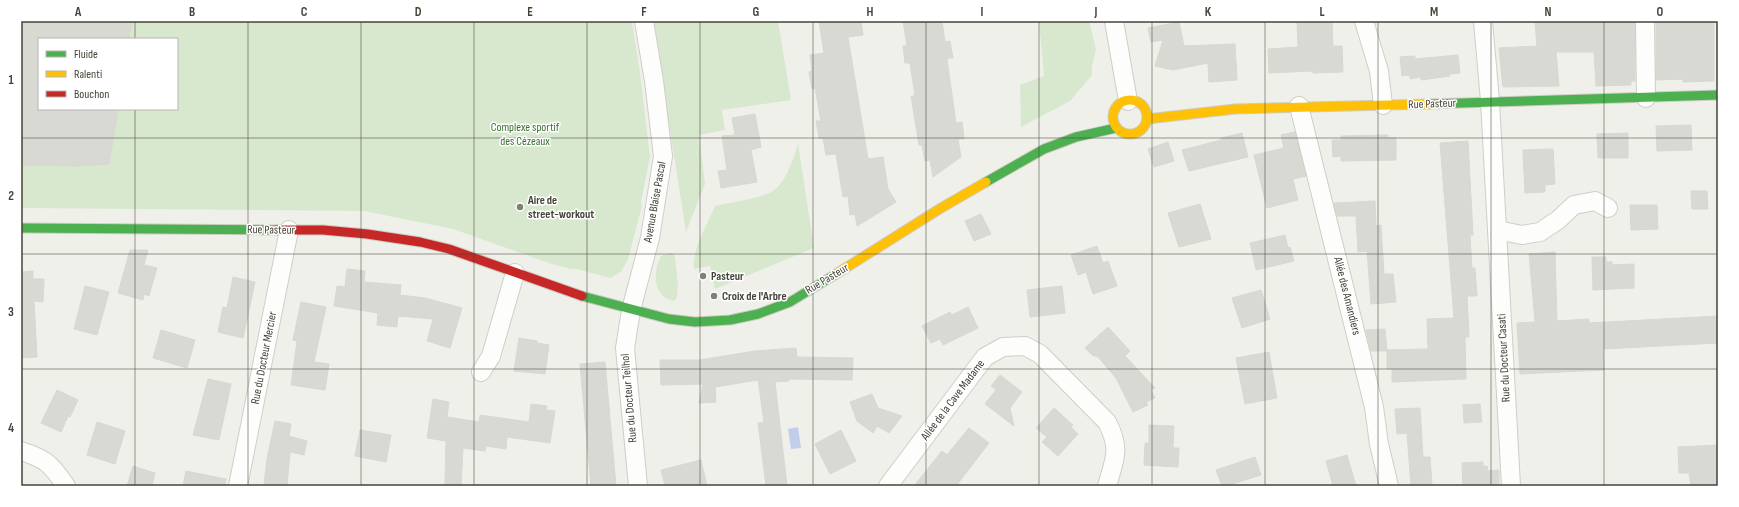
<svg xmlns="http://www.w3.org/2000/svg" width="1739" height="507" font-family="'Sofia Sans Condensed',sans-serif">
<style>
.green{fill:#d7e8ce;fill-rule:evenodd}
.water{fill:#c0cee9}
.building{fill:#d9d9d4;stroke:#d8d7d1}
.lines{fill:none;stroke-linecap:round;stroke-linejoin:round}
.street-casing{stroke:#cecec9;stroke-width:20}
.fast-casing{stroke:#cdcdc2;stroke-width:11}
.slow-casing{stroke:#cdcdc2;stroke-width:11}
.jam-casing{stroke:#cdcdc2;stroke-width:11}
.street{stroke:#fdfdfc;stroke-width:18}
.fast{stroke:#4caf50;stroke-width:9}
.slow{stroke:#ffc107;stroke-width:9}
.jam{stroke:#c62828;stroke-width:9}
.grid{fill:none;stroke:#454338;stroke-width:1;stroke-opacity:0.55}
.poi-dot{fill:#818077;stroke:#fff;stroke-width:1.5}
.labels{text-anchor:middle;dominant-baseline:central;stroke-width:3;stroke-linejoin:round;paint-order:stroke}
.street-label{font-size:12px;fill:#454338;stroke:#fff}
.park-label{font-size:12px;fill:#397032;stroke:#fff}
.poi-label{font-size:12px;font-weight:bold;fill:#454338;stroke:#fff;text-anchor:start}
.neatline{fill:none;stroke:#454338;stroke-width:1.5}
.grid-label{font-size:13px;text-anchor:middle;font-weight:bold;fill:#454338}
</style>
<rect width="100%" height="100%" fill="#f0f0eb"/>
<g class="green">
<path d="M21 21H632L640 73 650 157 641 202 642 206 628 259 621 272 610 278 577 269H570L549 263 453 229 364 211 21 208ZM39 39H177V109H39Z"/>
<polygon points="653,21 778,21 791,100 722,110 725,130 699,135 705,184 686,232"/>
<polygon points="1039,21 1089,21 1096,49 1092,67 1092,75 1070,101 1021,127 1020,85 1044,76"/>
<path d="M798 143 814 248 715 289 710 266 694 269C691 251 708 223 715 206 731 202 755 199 769 193 785 187 794 158 798 143Z"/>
<path d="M671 253 673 254 675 257C676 270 680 287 676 300L673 301C652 296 653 272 661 256Z"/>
</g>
<polygon class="water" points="798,427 801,448 791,449 788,429"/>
<g class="building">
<polygon points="21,21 132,21 129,39 39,39 39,109 118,109 109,164 78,166 21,165"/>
<polygon points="819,21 861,21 863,35 848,37 868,159 883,157 888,189 896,202 857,226 855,214 850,215 848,196 843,197 836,154 826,155 823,138 819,138 816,121 821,121 815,88 812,89 809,72 812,71 810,55 824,53"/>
<polygon points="903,21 942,21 945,42 950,41 953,58 947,58 949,74 956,123 962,122 964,139 958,139 961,157 933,177 930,160 925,161 922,145 919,145 911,96 915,96 910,63 905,63 903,46 907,46"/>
<polygon points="1297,21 1332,21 1333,46 1342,46 1343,72 1313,73 1313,71 1269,73 1268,49 1298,47"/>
<polygon points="1535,21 1635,21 1635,81 1631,81 1631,85 1596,86 1594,52 1556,52 1559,86 1503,87 1499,48 1537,46"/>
<polygon points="1656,21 1714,21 1714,81 1683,82 1683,79 1656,80"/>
<polygon points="1179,22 1184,46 1235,44 1237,80 1209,82 1208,63 1173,70 1155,66 1163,40 1151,42 1148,28"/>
<polygon points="1458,55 1460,73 1449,74 1450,76 1421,80 1421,77 1410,79 1410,75 1402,76 1400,57 1415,56 1415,59"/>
<polygon points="755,114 761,147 751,150 757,182 721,188 718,171 727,170 722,136 735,135 732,118"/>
<polygon points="1691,125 1692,150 1657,151 1656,126"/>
<polygon points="1295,132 1306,176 1293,179 1298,200 1267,208 1254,155 1284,148 1281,135"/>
<polygon points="1242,133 1248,157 1189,171 1182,150 1221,140 1221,138"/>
<polygon points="1628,133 1628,158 1598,158 1597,134"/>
<polygon points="1388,135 1388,138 1396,138 1396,160 1341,161 1341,156 1333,157 1332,140 1341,140 1341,136"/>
<polygon points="1468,141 1473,235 1470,235 1472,268 1475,268 1477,296 1467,296 1469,337 1465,337 1466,379 1392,382 1392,369 1387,369 1387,351 1371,351 1366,330 1385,329 1387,350 1428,349 1427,319 1454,318 1440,143"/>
<polygon points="1168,142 1174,161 1154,167 1148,149"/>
<polygon points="1553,149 1555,184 1545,185 1545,192 1525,193 1523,150"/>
<polygon points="1691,191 1707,191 1708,209 1692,209"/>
<polygon points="1375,201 1376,226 1381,225 1384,274 1393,274 1396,302 1371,304 1367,251 1358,252 1356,216 1337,216 1334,203"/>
<polygon points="1200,204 1211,239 1179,247 1168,213"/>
<polygon points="1630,205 1657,205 1658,229 1631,230"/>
<polygon points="981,214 991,234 974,241 965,221"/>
<polygon points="1285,235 1288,248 1290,247 1294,261 1256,270 1250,243"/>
<polygon points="1097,246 1103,263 1108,261 1117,286 1093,294 1086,272 1078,275 1071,255"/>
<polygon points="130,250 148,250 144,265 157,268 149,296 144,294 143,300 118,293"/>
<polygon points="1555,252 1557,321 1589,319 1589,323 1718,316 1718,343 1603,349 1604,370 1520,374 1517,323 1535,322 1529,254"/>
<polygon points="1592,257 1606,257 1606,262 1612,262 1612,265 1634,264 1634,288 1593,290"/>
<polygon points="347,269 365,271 364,282 401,285 400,295 425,298 462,308 450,348 427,341 433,319 398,316 397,327 377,325 378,313 334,306 337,286 345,287"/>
<polygon points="33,271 33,279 44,279 43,302 34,301 37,357 21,358 21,272"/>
<polygon points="233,277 255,282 243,338 218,332 223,307 227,308"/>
<polygon points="85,286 109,292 97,335 74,329"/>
<polygon points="1062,286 1065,313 1030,317 1027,290"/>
<polygon points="1261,290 1270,319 1242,328 1232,298"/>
<polygon points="301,302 326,307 314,362 329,364 325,390 291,385 297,341 293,340"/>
<polygon points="968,307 978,328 943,345 940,339 931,343 922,326 950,312 952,315"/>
<polygon points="1108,327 1130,351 1125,356 1155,388 1151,390 1155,398 1146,402 1148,405 1133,412 1116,378 1098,357 1092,355 1085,348"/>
<polygon points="161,330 195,340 187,368 153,358"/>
<polygon points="519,338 537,341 537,343 549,345 545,374 514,371"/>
<polygon points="796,348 797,357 853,358 852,380 789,379 789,381 775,382 787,486 766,486 758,423 764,422 758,380 715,387 716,402 699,403 703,384 661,385 660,360 700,360 755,351"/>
<polygon points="1269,352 1277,398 1245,404 1236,358"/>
<polygon points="605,362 616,486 591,486 580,364"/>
<polygon points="1000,375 1022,392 1010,408 1014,426 985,404 996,390 991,386"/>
<polygon points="208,379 231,384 219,440 193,435"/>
<polygon points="57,390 78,400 70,417 68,416 61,432 41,423"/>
<polygon points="872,394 878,408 902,416 889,433 877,426 873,433 857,421 850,402"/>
<polygon points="433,399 449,402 447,417 479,422 480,415 529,422 531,404 547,406 546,410 555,411 550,443 507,437 506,449 486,446 485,451 463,448 461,486 445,486 446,441 427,438"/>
<polygon points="1480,404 1482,422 1464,423 1463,405"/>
<polygon points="1054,408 1073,425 1071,427 1078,434 1058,456 1042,442 1047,437 1036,428"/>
<polygon points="1420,408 1423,457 1430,457 1432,485 1411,486 1407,433 1397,434 1395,409"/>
<polygon points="275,421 291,424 289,436 307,441 304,455 290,452 287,486 264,485 267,459"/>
<polygon points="97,422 125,431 115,464 87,455"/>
<polygon points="1149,425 1174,426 1173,448 1179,448 1178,467 1144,465 1145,443 1149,443"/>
<polygon points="969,428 989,443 956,486 914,486 942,451 947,455"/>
<polygon points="360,430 391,435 386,462 355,456"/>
<polygon points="841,430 856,461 830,474 815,444"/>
<polygon points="1718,445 1718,486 1691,486 1689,473 1679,473 1678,447"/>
<polygon points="1347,455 1356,486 1333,486 1326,461"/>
<polygon points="1255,457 1261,475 1226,486 1222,486 1216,470"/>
<polygon points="701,460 707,486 665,486 661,470"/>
<polygon points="1483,462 1483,466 1487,466 1488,471 1499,470 1499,486 1463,486 1462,463"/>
<polygon points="133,466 155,473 152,486 127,486"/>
<polygon points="186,471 226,479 225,486 183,486"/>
</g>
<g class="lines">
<defs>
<g id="street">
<polyline points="1114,21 1128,101"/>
<polyline points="1364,21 1379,71 1383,105"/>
<polyline points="1483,21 1490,101 1511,486"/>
<polyline points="1645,21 1646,98"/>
<polyline points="1299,106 1374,407 1379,444 1389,486"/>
<polyline points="1497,230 1522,235 1540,232 1558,220 1574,205 1595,201 1608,208"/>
<polyline points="481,372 491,356 515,273"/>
<path d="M21 451C46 459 51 464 66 486"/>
<polyline points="238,486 289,230"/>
<polyline points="638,486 625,348 631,310 650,238 663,156 654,81 644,21"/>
<path d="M888 486 985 357 1003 347 1025 346 1040 354 1107 422C1121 449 1115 458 1107 486"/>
</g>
<g id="fast">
<polyline points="1430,104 1718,95"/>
<polyline points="986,182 1044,149 1076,137 1116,128"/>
<polyline points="21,228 277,230"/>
<polyline points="582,296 669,319 695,322 730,320 758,314 790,302 836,274"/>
</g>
<g id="slow">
<circle cx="1130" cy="117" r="17"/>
<polyline points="1147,119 1235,109 1430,104"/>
<polyline points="836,274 941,208 986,182"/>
</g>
<polyline id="jam" points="277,230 323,230 367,234 420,242 449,249 582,296"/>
</defs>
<use href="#street" class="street-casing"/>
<use href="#fast" class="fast-casing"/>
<use href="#slow" class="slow-casing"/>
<use href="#jam" class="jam-casing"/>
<use href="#street" class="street"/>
<use href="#fast" class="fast"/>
<use href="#slow" class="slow"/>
<use href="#jam" class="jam"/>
</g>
<path class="grid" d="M135 21V39M248 21V486M361 21V486M474 21V486M587 21V486M700 21V486M813 21V486M926 21V486M1039 21V486M1152 21V486M1265 21V486M1378 21V486M1491 21V486M1604 21V486M135 109V486M21 138H1718M21 254H1718M21 369H1718"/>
<g class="poi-dot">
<circle cx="520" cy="207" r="4"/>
<circle cx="703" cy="276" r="4"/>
<circle cx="714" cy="296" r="4"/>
</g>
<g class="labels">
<g class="street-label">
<text transform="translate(1432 104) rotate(-2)">Rue Pasteur</text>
<text transform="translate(655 202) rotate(-80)">Avenue Blaise Pascal</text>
<text transform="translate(271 230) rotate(1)">Rue Pasteur</text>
<text transform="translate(827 279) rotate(-31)">Rue Pasteur</text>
<text transform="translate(1347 296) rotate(76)">Allée des Amandiers</text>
<text transform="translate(264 358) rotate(-79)">Rue du Docteur Mercier</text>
<text transform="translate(1504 358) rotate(-93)">Rue du Docteur Casati</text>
<text transform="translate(629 398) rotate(-95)">Rue du Docteur Teilhol</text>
<text transform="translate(953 400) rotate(-53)">Allée de la Cave Madame</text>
</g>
<g class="park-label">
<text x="525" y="127">Complexe sportif<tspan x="525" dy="14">des Cézeaux</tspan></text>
</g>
<g class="poi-label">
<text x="528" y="200">Aire de<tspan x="528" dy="14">street-workout</tspan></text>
<text x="711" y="276">Pasteur</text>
<text x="722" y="296">Croix de l'Arbre</text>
</g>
</g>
<rect width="1739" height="507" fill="none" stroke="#ffffff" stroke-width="44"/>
<rect x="38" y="38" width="140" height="72" fill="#ffffff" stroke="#b5b4af"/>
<rect x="46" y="51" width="20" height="6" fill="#4caf50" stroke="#b5b4af"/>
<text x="74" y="58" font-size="12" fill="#454338">Fluide</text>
<rect x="46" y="71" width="20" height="6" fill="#ffc107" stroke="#b5b4af"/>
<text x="74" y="78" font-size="12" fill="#454338">Ralenti</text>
<rect x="46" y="91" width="20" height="6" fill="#c62828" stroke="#b5b4af"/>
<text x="74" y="98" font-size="12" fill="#454338">Bouchon</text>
<rect x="22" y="22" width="1695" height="463" class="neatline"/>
<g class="grid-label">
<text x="78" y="16">A</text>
<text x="192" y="16">B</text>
<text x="304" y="16">C</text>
<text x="418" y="16">D</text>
<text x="530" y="16">E</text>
<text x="644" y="16">F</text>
<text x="756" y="16">G</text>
<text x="870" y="16">H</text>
<text x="982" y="16">I</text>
<text x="1096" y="16">J</text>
<text x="1208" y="16">K</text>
<text x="1322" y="16">L</text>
<text x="1434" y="16">M</text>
<text x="1548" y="16">N</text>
<text x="1660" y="16">O</text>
<text x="11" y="84">1</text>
<text x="11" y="200">2</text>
<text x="11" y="316">3</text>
<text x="11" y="432">4</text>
</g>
</svg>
